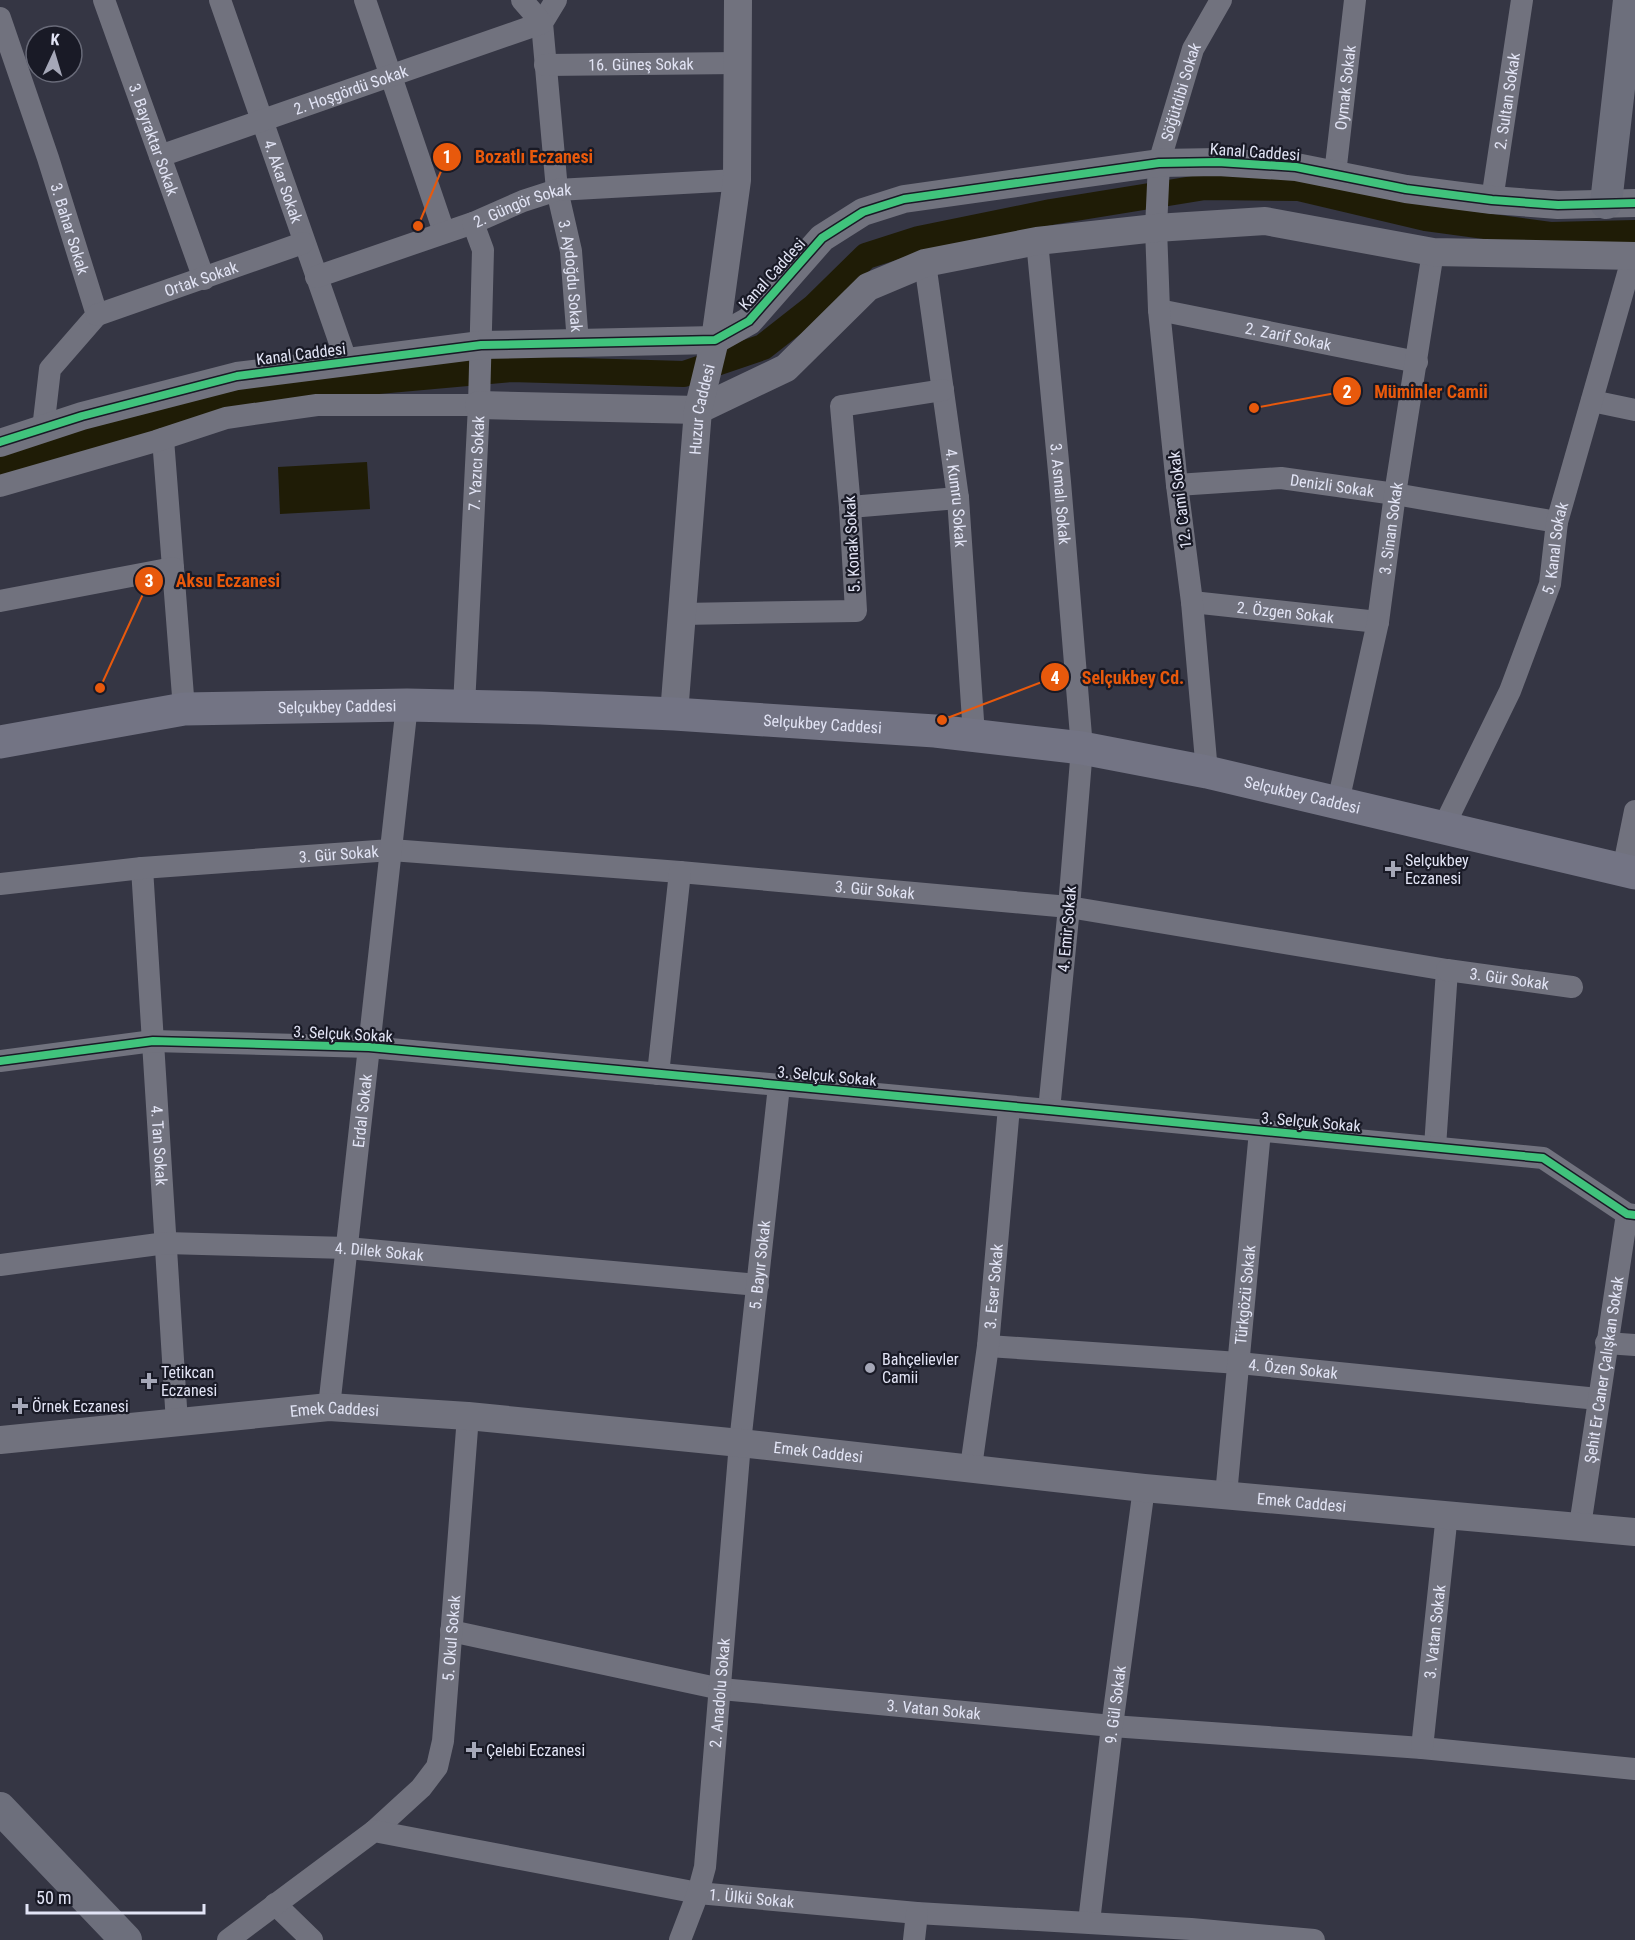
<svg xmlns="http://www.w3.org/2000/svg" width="1635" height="1940" font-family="'Roboto Condensed',sans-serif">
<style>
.water{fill:#1f1c06}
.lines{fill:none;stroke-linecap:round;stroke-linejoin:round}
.canal{stroke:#1f1c06;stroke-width:26}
.minor{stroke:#71727e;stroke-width:22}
.tertiary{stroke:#71727e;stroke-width:28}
.secondary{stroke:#6d6f7c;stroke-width:32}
.primary{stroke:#737484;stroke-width:33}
.cycleway-casing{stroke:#191a26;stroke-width:11}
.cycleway{stroke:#40c37c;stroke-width:8}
.poi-dot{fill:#a5a7b7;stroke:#191a26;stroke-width:2}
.labels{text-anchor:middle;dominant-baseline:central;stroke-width:4.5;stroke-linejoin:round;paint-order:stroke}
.street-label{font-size:16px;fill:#e2e4f5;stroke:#191a26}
.poi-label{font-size:16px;fill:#e2e4f5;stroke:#191a26;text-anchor:start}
.leader{fill:none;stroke:#e8590c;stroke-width:2}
.callout-dot{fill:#e8590c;stroke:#191a26;stroke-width:2}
.mark-label{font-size:18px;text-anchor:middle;font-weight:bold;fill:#fff}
.callout-label{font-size:18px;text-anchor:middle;font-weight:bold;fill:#e8590c;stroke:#191a26;stroke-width:4.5;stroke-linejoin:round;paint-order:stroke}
</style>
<rect width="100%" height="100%" fill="#353644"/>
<polygon class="water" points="367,462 370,509 280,514 278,467"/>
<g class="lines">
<polyline class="canal" points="0,466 226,399 322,386 511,369 684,374 763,347 814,307 866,256 919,239 1051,212 1205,187 1299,188 1426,218 1550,235 1635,233"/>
<g class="minor">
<path id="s1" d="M104 0 204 279"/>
<path id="s2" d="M220 0 347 363"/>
<polyline points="365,0 444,232"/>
<path id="s3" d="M556 0 542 23 557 190 571 251 578 343"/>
<path id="s4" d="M0 18 48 158 97 315 50 369 43 429"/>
<path id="s5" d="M545 65 738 63"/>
<path id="s6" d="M160 156 542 23 522 0"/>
<path id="s7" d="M1335 174 1355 0"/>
<path id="s8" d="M1492 200 1522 0"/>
<path id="s9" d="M1037 241 1060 482 1082 748 1069 907 1049 1110"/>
<path id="s10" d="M925 263 958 498 974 735"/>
<path id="s11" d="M316 277 473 223 523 201 557 190 737 180"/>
<path id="s12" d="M1159 310 1417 362"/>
<path id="s13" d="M97 315 303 243"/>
<polyline points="1592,401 1635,410"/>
<polyline points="163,439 184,709"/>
<path id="s14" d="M1177 485 1281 478 1395 494 1557 522"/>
<polyline points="0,486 156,441 226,418 317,405 479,405"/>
<polyline points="850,507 958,498"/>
<polyline points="0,601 173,568"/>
<path id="s15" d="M1192 602 1378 622"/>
<polyline points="682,614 856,611 850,507 841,406 943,390"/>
<path id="s16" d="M464 706 479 405 483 250 473 223"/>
<path id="s17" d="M1207 772 1192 602 1177 485 1159 310 1156 228 1159 163 1193 49 1221 0"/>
<path id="s18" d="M1338 802 1378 622 1395 494 1433 252"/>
<path id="s19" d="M1443 828 1510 691 1550 584 1557 522 1633 256"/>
<path id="s20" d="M142 868 177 1423"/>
<polyline points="1623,870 1635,811"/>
<path id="s21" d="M0 884 142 868 391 850 680 872 1069 907 1447 970 1435 1147"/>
<path id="s22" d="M1447 970 1572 987"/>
<polyline points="0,1061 153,1041 369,1047 1049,1110 1543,1158 1627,1214 1635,1215"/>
<polyline points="658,1074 680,872"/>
<path id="s23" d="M0 1265 166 1243 347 1248 758 1285"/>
<polyline points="1606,1343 1635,1345"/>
<path id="s24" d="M988 1346 1239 1363 1598 1399"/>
<path id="s25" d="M329 1407 407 705"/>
<path id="s26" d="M971 1467 988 1346 1009 1107"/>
<path id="s27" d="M1226 1495 1260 1131"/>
<path id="s28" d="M1580 1526 1627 1214"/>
<path id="s29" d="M451 1631 721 1689 1112 1726 1422 1748 1635 1769"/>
<path id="s30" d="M1422 1748 1447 1514"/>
<path id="s31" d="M374 1831 421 1788 437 1767 443 1741 468 1416"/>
<polyline points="275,1904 312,1940"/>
<path id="s32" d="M1089 1922 1112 1726 1144 1488"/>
<path id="s33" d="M228 1940 374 1831 698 1893 917 1913 1191 1929 1314 1940"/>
<path id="s34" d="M680 1940 698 1893 705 1867 740 1443 779 1086"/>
<polyline points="914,1940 917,1913"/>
</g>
<g class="tertiary">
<polyline points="479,405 698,410 786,368 868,287 925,263 1037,241 1156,228 1265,221 1433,252 1635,256"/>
<polyline points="0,443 82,416 237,376 481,345 715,340 749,321 822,238 863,212 904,199 1159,163 1218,162 1296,167 1406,189 1492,200 1558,205 1635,203"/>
<path id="s35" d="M674 714 698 410 715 340 737 180 738 0"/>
<path id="s36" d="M0 1440 329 1407 468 1416 740 1443 1144 1488 1635 1532"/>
</g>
<g class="secondary">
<polyline points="1606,203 1629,0"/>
<polyline points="0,1808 126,1940"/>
</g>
<path class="primary" id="s37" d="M0 742 184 709 407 705 541 708 674 714 935 731 1082 748 1207 772 1635 873"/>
<defs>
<g id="cycleway">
<polyline points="0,442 82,416 237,376 481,345 715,340 749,321 822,238 863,212 904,199 1159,163 1218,162 1296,167 1406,189 1492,200 1558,205 1635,203"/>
<polyline points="0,1061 153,1041 369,1047 1049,1110 1543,1158 1627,1214 1635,1215"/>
</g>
</defs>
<use href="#cycleway" class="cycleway-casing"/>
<use href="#cycleway" class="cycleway"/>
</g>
<g class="poi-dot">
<path d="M1390 860h6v6h6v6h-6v6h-6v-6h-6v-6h6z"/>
<circle cx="870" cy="1368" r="6"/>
<path d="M146 1372h6v6h6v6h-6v6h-6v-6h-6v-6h6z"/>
<path d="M17 1397h6v6h6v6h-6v6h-6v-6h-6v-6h6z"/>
<path d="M471 1741h6v6h6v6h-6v6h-6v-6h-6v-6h6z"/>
</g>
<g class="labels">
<g class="street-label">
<text stroke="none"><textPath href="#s5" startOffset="96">16. Güneş Sokak</textPath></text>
<text stroke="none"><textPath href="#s7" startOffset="87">Oymak Sokak</textPath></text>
<text stroke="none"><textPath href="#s6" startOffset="202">2. Hoşgördü Sokak</textPath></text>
<text stroke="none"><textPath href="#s17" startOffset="686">Söğütdibi Sokak</textPath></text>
<text stroke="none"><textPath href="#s8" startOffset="100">2. Sultan Sokak</textPath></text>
<text stroke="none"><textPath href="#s1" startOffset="148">3. Bayraktar Sokak</textPath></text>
<text transform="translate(1255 152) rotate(4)">Kanal Caddesi</text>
<text stroke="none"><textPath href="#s2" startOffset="192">4. Akar Sokak</textPath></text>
<text stroke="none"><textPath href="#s11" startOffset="219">2. Güngör Sokak</textPath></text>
<text stroke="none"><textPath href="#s4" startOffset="222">3. Bahar Sokak</textPath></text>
<text transform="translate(772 274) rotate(-48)">Kanal Caddesi</text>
<text stroke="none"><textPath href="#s3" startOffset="282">3. Aydoğdu Sokak</textPath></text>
<text stroke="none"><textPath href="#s13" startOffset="110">Ortak Sokak</textPath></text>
<text stroke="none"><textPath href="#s12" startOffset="132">2. Zarif Sokak</textPath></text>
<text transform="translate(301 354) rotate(-7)">Kanal Caddesi</text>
<text stroke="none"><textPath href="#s35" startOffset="306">Huzur Caddesi</textPath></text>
<text stroke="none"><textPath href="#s16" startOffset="243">7. Yazıcı Sokak</textPath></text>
<text stroke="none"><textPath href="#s14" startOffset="156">Denizli Sokak</textPath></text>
<text stroke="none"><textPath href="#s9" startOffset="254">3. Asmalı Sokak</textPath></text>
<text stroke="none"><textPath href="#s10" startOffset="237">4. Kumru Sokak</textPath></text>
<text transform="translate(1180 500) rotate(-97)">12. Cami Sokak</text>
<text stroke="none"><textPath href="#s18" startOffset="279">3. Sinan Sokak</textPath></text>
<text transform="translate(852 544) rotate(-93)">5. Konak Sokak</text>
<text stroke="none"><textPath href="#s19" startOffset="303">5. Kanal Sokak</textPath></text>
<text stroke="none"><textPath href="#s15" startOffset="94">2. Özgen Sokak</textPath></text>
<text stroke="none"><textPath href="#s37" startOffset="340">Selçukbey Caddesi</textPath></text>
<text stroke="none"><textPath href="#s37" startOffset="826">Selçukbey Caddesi</textPath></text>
<text stroke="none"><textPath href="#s37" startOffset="1312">Selçukbey Caddesi</textPath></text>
<text stroke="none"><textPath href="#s21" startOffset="340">3. Gür Sokak</textPath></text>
<text stroke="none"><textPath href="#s21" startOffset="878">3. Gür Sokak</textPath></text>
<text transform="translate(1067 929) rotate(-85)">4. Emir Sokak</text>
<text stroke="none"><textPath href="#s22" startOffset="63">3. Gür Sokak</textPath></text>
<text transform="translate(343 1034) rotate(3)">3. Selçuk Sokak</text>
<text transform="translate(827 1076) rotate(5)">3. Selçuk Sokak</text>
<text stroke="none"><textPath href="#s25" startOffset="298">Erdal Sokak</textPath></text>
<text transform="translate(1311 1122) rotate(5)">3. Selçuk Sokak</text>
<text stroke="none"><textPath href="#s20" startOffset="278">4. Tan Sokak</textPath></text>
<text stroke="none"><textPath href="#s23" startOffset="381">4. Dilek Sokak</textPath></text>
<text stroke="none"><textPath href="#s34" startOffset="682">5. Bayır Sokak</textPath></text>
<text stroke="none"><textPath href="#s26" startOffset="182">3. Eser Sokak</textPath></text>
<text stroke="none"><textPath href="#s27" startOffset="201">Türkgözü Sokak</textPath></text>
<text stroke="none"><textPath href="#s24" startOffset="306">4. Özen Sokak</textPath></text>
<text stroke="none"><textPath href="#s28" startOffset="158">Şehit Er Caner Çalışkan Sokak</textPath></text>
<text stroke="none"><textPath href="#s36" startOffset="336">Emek Caddesi</textPath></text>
<text stroke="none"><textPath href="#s36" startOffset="822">Emek Caddesi</textPath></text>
<text stroke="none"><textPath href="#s36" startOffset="1308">Emek Caddesi</textPath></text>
<text stroke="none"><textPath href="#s30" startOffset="117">3. Vatan Sokak</textPath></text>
<text stroke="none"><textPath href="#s31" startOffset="220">5. Okul Sokak</textPath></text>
<text stroke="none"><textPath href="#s34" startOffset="252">2. Anadolu Sokak</textPath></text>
<text stroke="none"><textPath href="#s32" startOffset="219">9. Gül Sokak</textPath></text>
<text stroke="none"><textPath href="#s29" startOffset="490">3. Vatan Sokak</textPath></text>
<text stroke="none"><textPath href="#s33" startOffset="566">1. Ülkü Sokak</textPath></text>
</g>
<g class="poi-label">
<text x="1405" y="860">Selçukbey<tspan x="1405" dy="18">Eczanesi</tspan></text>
<text x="882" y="1359">Bahçelievler<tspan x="882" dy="18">Camii</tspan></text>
<text x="161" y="1372">Tetikcan<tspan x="161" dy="18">Eczanesi</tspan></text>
<text x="32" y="1406">Örnek Eczanesi</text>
<text x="486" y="1750">Çelebi Eczanesi</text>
</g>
</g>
<path class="leader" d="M418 226L447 157M1254 408L1347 391M100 688L149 581M942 720L1055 677"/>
<g class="callout-dot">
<circle cx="418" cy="226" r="6"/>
<circle cx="1254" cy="408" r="6"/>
<circle cx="100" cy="688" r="6"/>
<circle cx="942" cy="720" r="6"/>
<circle cx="447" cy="157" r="15"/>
<circle cx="1347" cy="391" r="15"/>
<circle cx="149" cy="581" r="15"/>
<circle cx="1055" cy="677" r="15"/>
</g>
<g class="mark-label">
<text x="447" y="163">1</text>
<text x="1347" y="398">2</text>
<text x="149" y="587">3</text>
<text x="1055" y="684">4</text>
</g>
<g class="callout-label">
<text x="534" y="163">Bozatlı Eczanesi</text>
<text x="1431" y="398">Müminler Camii</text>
<text x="228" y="587">Aksu Eczanesi</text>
<text x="1133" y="684">Selçukbey Cd.</text>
</g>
<g transform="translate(54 54) rotate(4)"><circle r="28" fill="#191a26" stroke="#696b79" stroke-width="1.5"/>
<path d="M0-4.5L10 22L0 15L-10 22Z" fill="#a5a7b7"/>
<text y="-9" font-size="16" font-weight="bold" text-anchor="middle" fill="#e2e4f5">K</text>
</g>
<path d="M27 1904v9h177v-9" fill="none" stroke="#e2e4f5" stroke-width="3"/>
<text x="36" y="1904" font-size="18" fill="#e2e4f5" stroke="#191a26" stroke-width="4.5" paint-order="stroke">50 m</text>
</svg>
